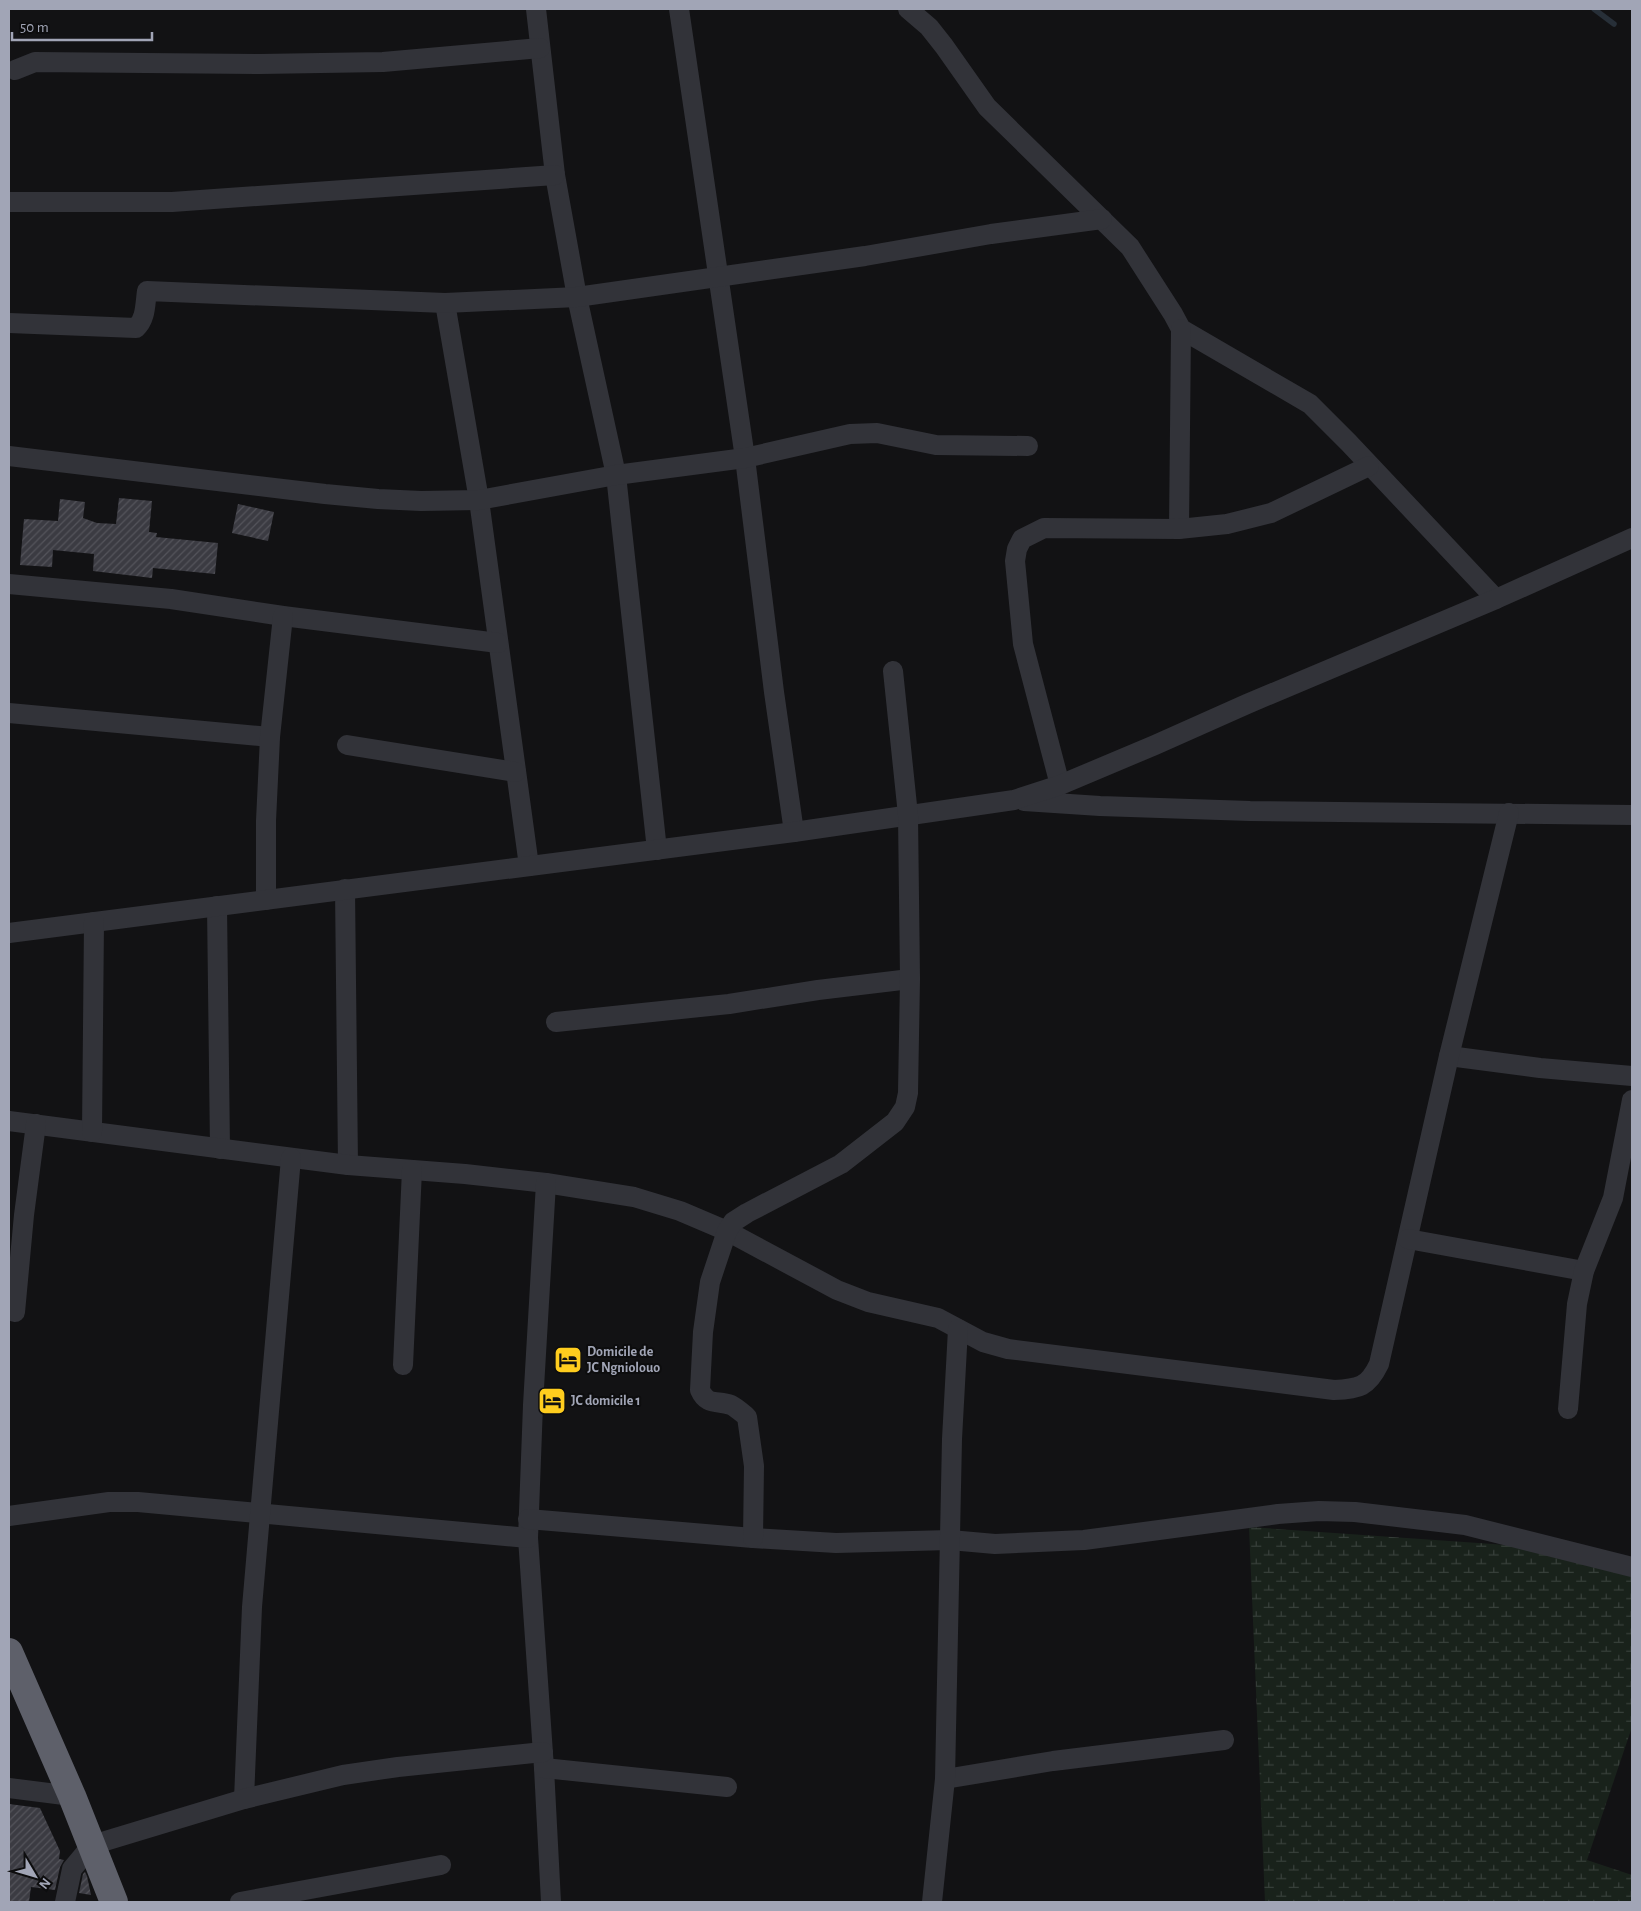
<svg xmlns="http://www.w3.org/2000/svg" width="1641" height="1911" font-family="'Alegreya Sans',sans-serif">
<style>
.wetland{fill:url(#wetland-marsh)}
.lines{fill:none;stroke-linecap:round;stroke-linejoin:round}
.stream{stroke:#272f38;stroke-width:5.5}
.building{fill:url(#building-hatch)}
.minor{stroke:#323339;stroke-width:20}
.highway{stroke:#5e606a;stroke-width:28}
.labels{text-anchor:middle;dominant-baseline:central;stroke-width:4;stroke-linejoin:round;paint-order:stroke}
.poi-label{font-size:14px;font-weight:bold;fill:#a1a5b6;stroke:#0d0d0e;text-anchor:start}
</style>
<defs>
<pattern id="wetland-marsh" width="20" height="14" patternUnits="userSpaceOnUse" patternTransform="scale(1.25)"><rect width="20" height="14" fill="#19221b"/><path d="M1 5h8M5 5V1M11 12h8M15 12V8" fill="none" stroke="#373f3a"/></pattern>
<pattern id="building-hatch" width="6" height="6" patternUnits="userSpaceOnUse" patternTransform="scale(1.25)"><rect width="6" height="6" fill="#3b3b42"/><path d="M-1 1l2-2M0 6l6-6M5 7l2-2" fill="none" stroke="#54545b"/></pattern>
</defs>
<rect width="100%" height="100%" fill="#121214"/>
<polygon class="wetland" points="1249,1527 1507,1545 1632,1569 1632,1727 1587,1860 1632,1875 1632,1902 1265,1902"/>
<g class="lines">
<polyline class="stream" points="1594,9 1614,24"/>
</g>
<g class="building">
<polygon points="119,498 152,501 149,532 157,533 156,537 218,543 215,574 153,568 152,578 93,571 94,554 53,550 52,567 20,565 24,519 58,521 60,499 85,502 83,518 97,523 116,524"/>
<polygon points="238,504 274,512 268,541 232,533"/>
<polygon points="9,1804 40,1808 60,1851 59,1859 64,1860 60,1867 55,1890 31,1887 29,1902 9,1902"/>
<polygon points="85,1872 87,1876 91,1895 79,1893 83,1874"/>
</g>
<g class="lines">
<g class="minor">
<polyline points="536,9 555,175 577,297 616,475 657,850"/>
<polyline points="679,9 745,458 774,692 794,832"/>
<polyline points="908,9 929,27 944,46 987,107 1130,247 1173,314 1181,329 1310,404 1349,443 1496,599"/>
<polyline points="15,70 35,62 260,64 383,62 540,48"/>
<polyline points="9,202 172,202 555,175"/>
<polyline points="445,303 479,500 529,866"/>
<path d="M9 323 136 328C146 319 145 304 147 291L445 303 577 297 865 256 991 234 1102 219"/>
<polyline points="9,456 325,494 378,499 421,501 479,500 616,475 745,458 850,434 877,433 936,445 1028,446"/>
<polyline points="1179,529 1181,329"/>
<polyline points="9,584 171,599 283,616 498,643"/>
<polyline points="9,713 270,737"/>
<polyline points="347,745 516,772"/>
<polyline points="1060,785 1023,644 1015,561 1017,549 1022,539 1044,528 1179,529 1227,524 1271,513 1369,466"/>
<polyline points="1024,801 1100,806 1250,811 1632,815"/>
<polyline points="345,889 348,1165"/>
<polyline points="266,900 266,821 270,737 283,616"/>
<polyline points="217,906 220,1149"/>
<polyline points="9,933 794,832 1014,800 1060,785 1155,745 1247,704 1496,599 1632,538"/>
<polyline points="556,1022 729,1004 818,990 910,979"/>
<polyline points="1449,1056 1540,1068 1632,1076"/>
<path d="M9 1121 348 1165 465 1174 546 1183 634 1197 680 1211 727 1231 837 1290 868 1302 938 1318 983 1342 1008 1349 1334 1390C1359 1389 1368 1387 1379 1364L1449 1056 1509 813"/>
<polyline points="92,1132 94,922"/>
<polyline points="546,1183 533,1405 528,1538 544,1768 551,1902"/>
<polyline points="1408,1239 1584,1271"/>
<polyline points="15,1312 24,1215 36,1124"/>
<polyline points="403,1365 412,1170"/>
<polyline points="1568,1409 1577,1304 1584,1271 1613,1198 1632,1100"/>
<polyline points="9,1516 109,1502 138,1502 528,1538"/>
<polyline points="528,1519 753,1538 836,1543 950,1540 995,1544 1084,1540 1278,1514 1319,1511 1355,1512 1465,1525 1632,1567"/>
<path d="M753 1538 754 1466 747 1417C742 1413 737 1408 731 1405 717 1400 707 1406 700 1390L703 1332 710 1282 727 1231 733 1222 747 1213 841 1164 895 1122 905 1107 908 1093 910 979 908 815 893 671"/>
<polyline points="544,1768 727,1787"/>
<polyline points="945,1779 1053,1761 1224,1740"/>
<polyline points="9,1788 72,1796"/>
<polyline points="244,1799 252,1607 291,1158"/>
<polyline points="65,1902 72,1869 92,1845 244,1799 343,1775 398,1767 543,1752"/>
<polyline points="240,1902 441,1865"/>
<polyline points="932,1902 945,1779 952,1439 958,1329"/>
</g>
<polyline class="highway" points="9,1652 72,1796 114,1902"/>
</g>
<defs>
<symbol id="hotel-square" viewBox="-11 -11 22 22"><rect x="-9" y="-9" width="18" height="18" rx="4" fill="#ffcd1e" stroke="#0d0d0e"/><path d="M-6-4.5h1.5V1H6V5H4.5V3h-9V5H-6ZM-4 0a1.8 1.8 0 1 1 3.6 0ZM.5 0V-2.5h3Q6-2.5 6 0Z" fill="#111"/></symbol>
</defs>
<g fill-rule="evenodd">
<use href="#hotel-square" x="552" y="1344" width="32" height="32"/>
<use href="#hotel-square" x="536" y="1385" width="32" height="32"/>
</g>
<g class="labels">
<g class="poi-label">
<text x="587" y="1352">Domicile de<tspan x="587" dy="16">JC Ngniolouo</tspan></text>
<text x="571" y="1401">JC domicile 1</text>
</g>
</g>
<rect width="1641" height="1911" fill="none" stroke="#a1a5b6" stroke-width="20"/>
<g transform="translate(35 1876) rotate(128)" stroke="#0d0d0e" stroke-width="4" paint-order="stroke">
<path d="M0-4L9 19L0 12L-9 19Z" fill="#a1a5b6"/>
<text y="-8" font-size="14" font-weight="bold" text-anchor="middle" fill="#a1a5b6">N</text>
</g>
<path d="M12 32v8h140v-8" fill="none" stroke="#a1a5b6" stroke-width="2.5"/>
<text x="20" y="32" font-size="15" fill="#a1a5b6" stroke="#0d0d0e" stroke-width="4" paint-order="stroke">50 m</text>
</svg>
